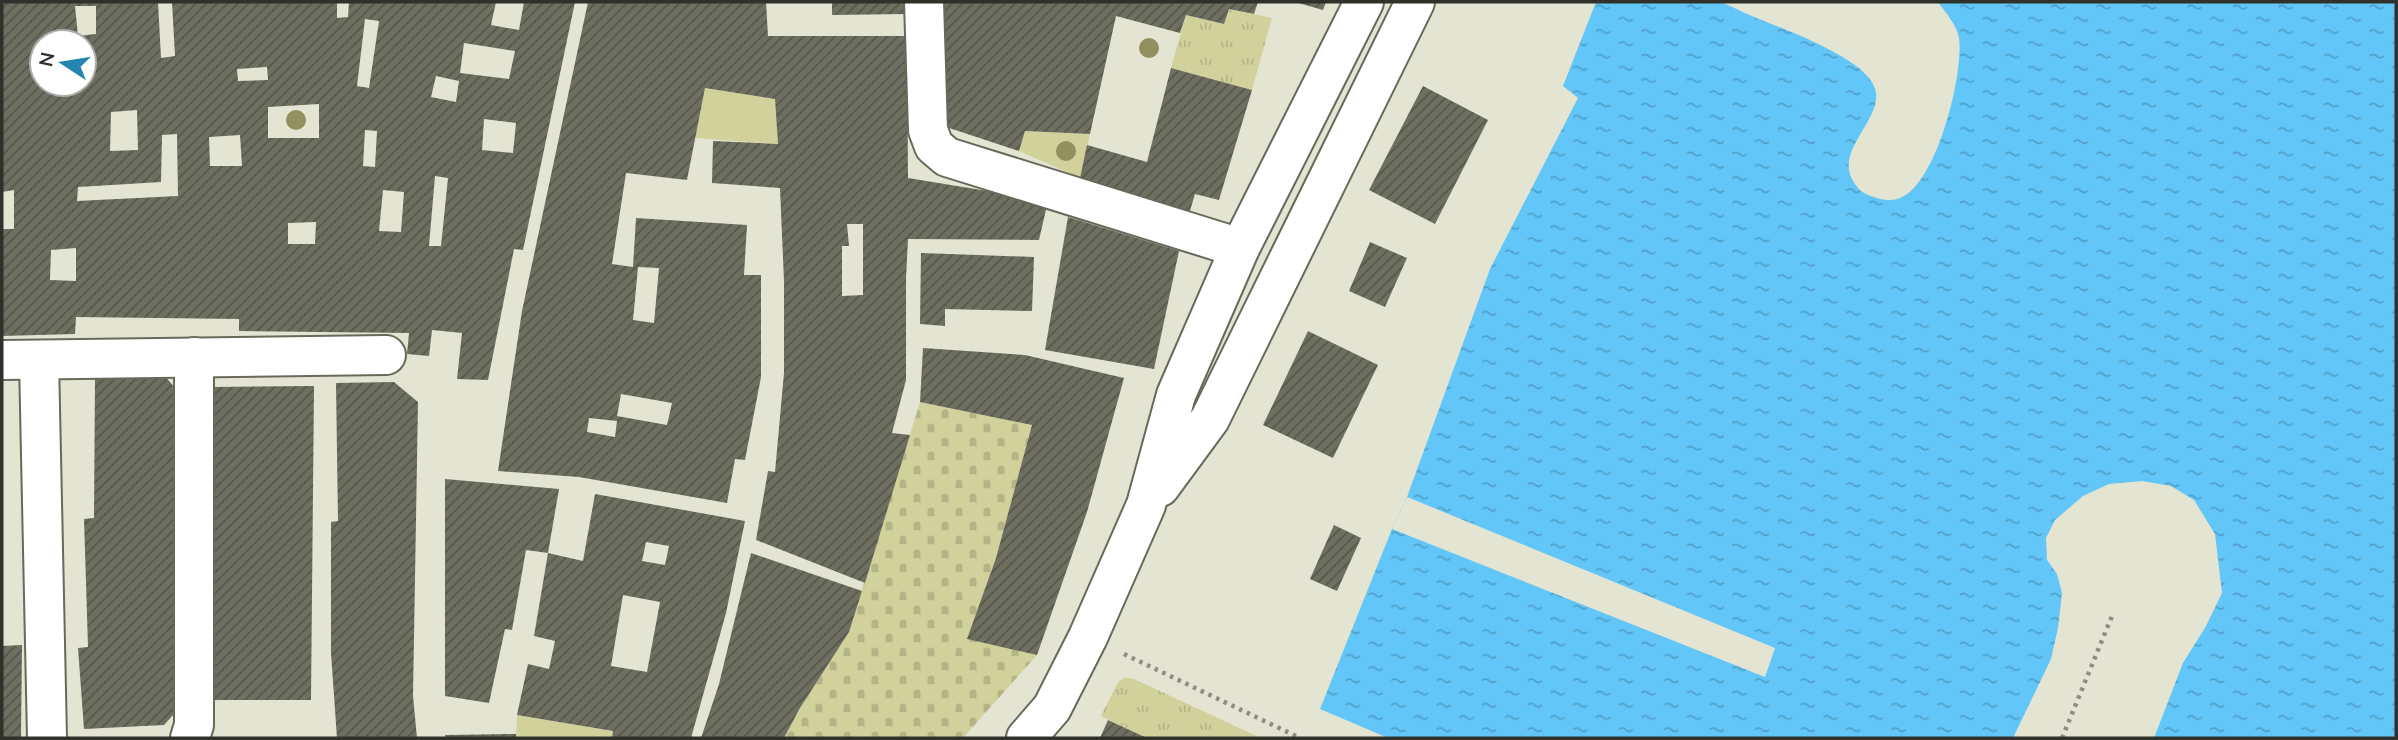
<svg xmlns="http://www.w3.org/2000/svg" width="2398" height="740" font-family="'Nunito Sans',sans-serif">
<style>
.grass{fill:url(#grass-tufts)}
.cemetery{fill:url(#cemetery-stones)}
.garden{fill:#d1d29b}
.water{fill:url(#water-ripples)}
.pier{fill:#e4e4d3}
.building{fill:url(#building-hatch);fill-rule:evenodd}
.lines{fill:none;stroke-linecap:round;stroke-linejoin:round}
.minor-casing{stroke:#68695a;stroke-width:42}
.path{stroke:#8d8d82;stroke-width:4.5;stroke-dasharray:3.5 5;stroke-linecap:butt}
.minor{stroke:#fff;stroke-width:38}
.tree{fill:#91905f}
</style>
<defs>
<pattern id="grass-tufts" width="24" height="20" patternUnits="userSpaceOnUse" patternTransform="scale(1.75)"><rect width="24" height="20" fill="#d1d29b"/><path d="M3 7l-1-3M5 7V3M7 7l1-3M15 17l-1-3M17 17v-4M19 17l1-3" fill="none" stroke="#b4b586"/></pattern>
<pattern id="cemetery-stones" width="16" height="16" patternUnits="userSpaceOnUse" patternTransform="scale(1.75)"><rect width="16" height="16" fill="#d1d29b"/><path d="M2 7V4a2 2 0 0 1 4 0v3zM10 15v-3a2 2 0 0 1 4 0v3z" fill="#b4b586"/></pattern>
<pattern id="water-ripples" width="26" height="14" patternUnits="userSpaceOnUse" patternTransform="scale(1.75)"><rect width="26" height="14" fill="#62c6f8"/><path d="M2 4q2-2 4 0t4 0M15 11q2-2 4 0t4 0" fill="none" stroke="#51a1c9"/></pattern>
<pattern id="building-hatch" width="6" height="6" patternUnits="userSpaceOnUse" patternTransform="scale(1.75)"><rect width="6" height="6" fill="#6e6f60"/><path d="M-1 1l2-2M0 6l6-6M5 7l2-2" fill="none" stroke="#56574b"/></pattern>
</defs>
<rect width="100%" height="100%" fill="#e4e4d3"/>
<g class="grass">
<polygon points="1229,9 1272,18 1252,90 1171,68 1186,15 1224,24"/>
<polygon points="1125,677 1134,679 1261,738 1147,738 1101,716 1118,682"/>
</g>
<polygon class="cemetery" points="920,402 1032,425 996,558 968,639 1037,655 963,738 784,738 800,708 849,632"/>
<g class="garden">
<polygon points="705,88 775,99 778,144 695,138"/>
<polygon points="1025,131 1090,134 1080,178 1019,151"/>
<polygon points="517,715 613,731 612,738 516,738"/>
</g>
<path class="water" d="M1596 2C1624 2 1653 2 1681 2 1692 2 1707 0 1718 2 1729 4 1741 12 1752 16 1782 29 1861 56 1874 86 1888 117 1830 151 1855 184 1858 188 1861 192 1866 194 1875 198 1888 202 1897 199 1936 190 1964 73 1959 38 1957 25 1945 12 1938 2H2396V738H2154L2183 663 2206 626 2222 593 2215 534 2194 500 2171 486 2142 481 2109 484 2083 496 2055 520 2046 538 2047 560 2057 574 2062 593 2058 628 2051 659 2013 738H1388L1320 709 1392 529 1407 497 1490 269 1578 98 1563 86Z"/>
<polygon class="pier" points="1407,497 1775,648 1765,677 1392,529"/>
<g class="building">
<path d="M2 2H158L161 58 175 56 172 2H337V18L348 17 349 2H496L491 25 519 30 524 2H575L523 250 514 249 488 380 457 379 462 333 432 330 429 356 407 354 409 333 239 331V319L76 317 75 334 2 336V229H14V190L2 192ZM75 6H96V34L78 36ZM365 19 379 21 369 88 357 86ZM42 42H84V84H42ZM464 43 515 51 509 79 460 73ZM267 67 268 80 238 81 237 69ZM436 76 459 81 456 102 431 97ZM319 104V138H268V107ZM137 110 138 150 110 151 111 112ZM484 119 516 123 513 153 482 150ZM365 130 377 131 375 167 363 166ZM177 134 178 196 77 201 78 187 161 182 162 135ZM240 135 242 166H210L209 137ZM435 176 448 178 441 246H429ZM383 190 404 192 401 232 379 231ZM316 222 315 244H288V223ZM76 248V281L50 280 51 250Z"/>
<path d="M588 2H766L768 36H907L908 178 1048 201 1039 240 908 239 906 278V380L892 433 910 435 865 583 756 540 768 471 775 472 784 373V281L780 188 712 183 713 141 778 144 775 99 705 88 687 180 626 173 612 264 633 267 636 218 747 225 744 275H761V377L745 460 735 459 727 503 579 477 498 471 522 311ZM847 224H863V295L842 296V246H849ZM638 267 659 268 654 323 633 320ZM621 394 672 403 667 425 617 416ZM589 418 617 421 615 437 587 432Z"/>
<polygon points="832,2 906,2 906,14 832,15"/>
<polygon points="934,2 1258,2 1254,14 1229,9 1224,24 1186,15 1180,33 1116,16 1090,134 1025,131 1019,151 934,123"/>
<polygon points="1295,2 1326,2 1323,10"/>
<polygon points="1171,68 1252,90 1219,200 1195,194 1189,214 1080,178 1087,145 1147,162"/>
<polygon points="1423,86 1488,120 1435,224 1369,190"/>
<polygon points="1068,217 1179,251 1154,369 1045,350"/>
<polygon points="1370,242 1407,258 1385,307 1349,291"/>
<polygon points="921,253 1034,257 1032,311 945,309 945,326 920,324"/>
<polygon points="1308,331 1378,365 1333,458 1263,425"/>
<polygon points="923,348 1025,355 1124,378 1087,512 1037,655 967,639 996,558 1032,425 920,402"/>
<polygon points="164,375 181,395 184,703 164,725 84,729 78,648 88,647 84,519 94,518 95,378"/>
<polygon points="394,382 418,402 413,696 417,738 337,738 331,653 331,522 338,521 336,383"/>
<polygon points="314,386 311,700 212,700 213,387"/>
<polygon points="445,479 559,489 548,553 526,550 512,630 505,629 489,703 445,696"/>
<path d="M595 494 745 521 726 613 691 738H612L613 731 517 715 528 664 549 669 555 641 534 636 548 553 583 561ZM646 542 669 546 665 565 642 561ZM623 595 660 602 647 672 611 666Z"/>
<polygon points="1334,525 1361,538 1337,591 1310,579"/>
<polygon points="751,553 862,591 849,632 800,708 784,738 701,738 719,684"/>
<polygon points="22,645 21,738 2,738 2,646"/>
<polygon points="1108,720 1147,738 1100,738"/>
<polygon points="516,734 516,738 445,738 445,735"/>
</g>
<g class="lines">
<defs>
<g id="minor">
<polyline points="924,2 928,130 934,146 947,157 1240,248"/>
<polyline points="2,360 386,355"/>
<polyline points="39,360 47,738"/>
<polyline points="1160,487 1210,419 1415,2"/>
<polyline points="190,738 194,725 194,357"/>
<polyline points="1026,738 1052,708 1088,637 1146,505 1176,395 1240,248 1364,2"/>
</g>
</defs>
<use href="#minor" class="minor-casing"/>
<g class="path">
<polyline points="1124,654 1300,738"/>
<polyline points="2062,738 2112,616"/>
</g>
<use href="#minor" class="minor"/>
</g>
<g class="tree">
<circle cx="1149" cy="48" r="10"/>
<circle cx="296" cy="120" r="10"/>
<circle cx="1066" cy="151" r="10"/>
</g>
<rect width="2398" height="740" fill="none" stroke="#31312b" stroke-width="7"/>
<g transform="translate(63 63) rotate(282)"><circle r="33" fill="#ffffff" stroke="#adadaa" stroke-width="2"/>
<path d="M0-5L12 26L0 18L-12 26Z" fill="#2485b0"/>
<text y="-10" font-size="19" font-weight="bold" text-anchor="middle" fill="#31312b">N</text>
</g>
</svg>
